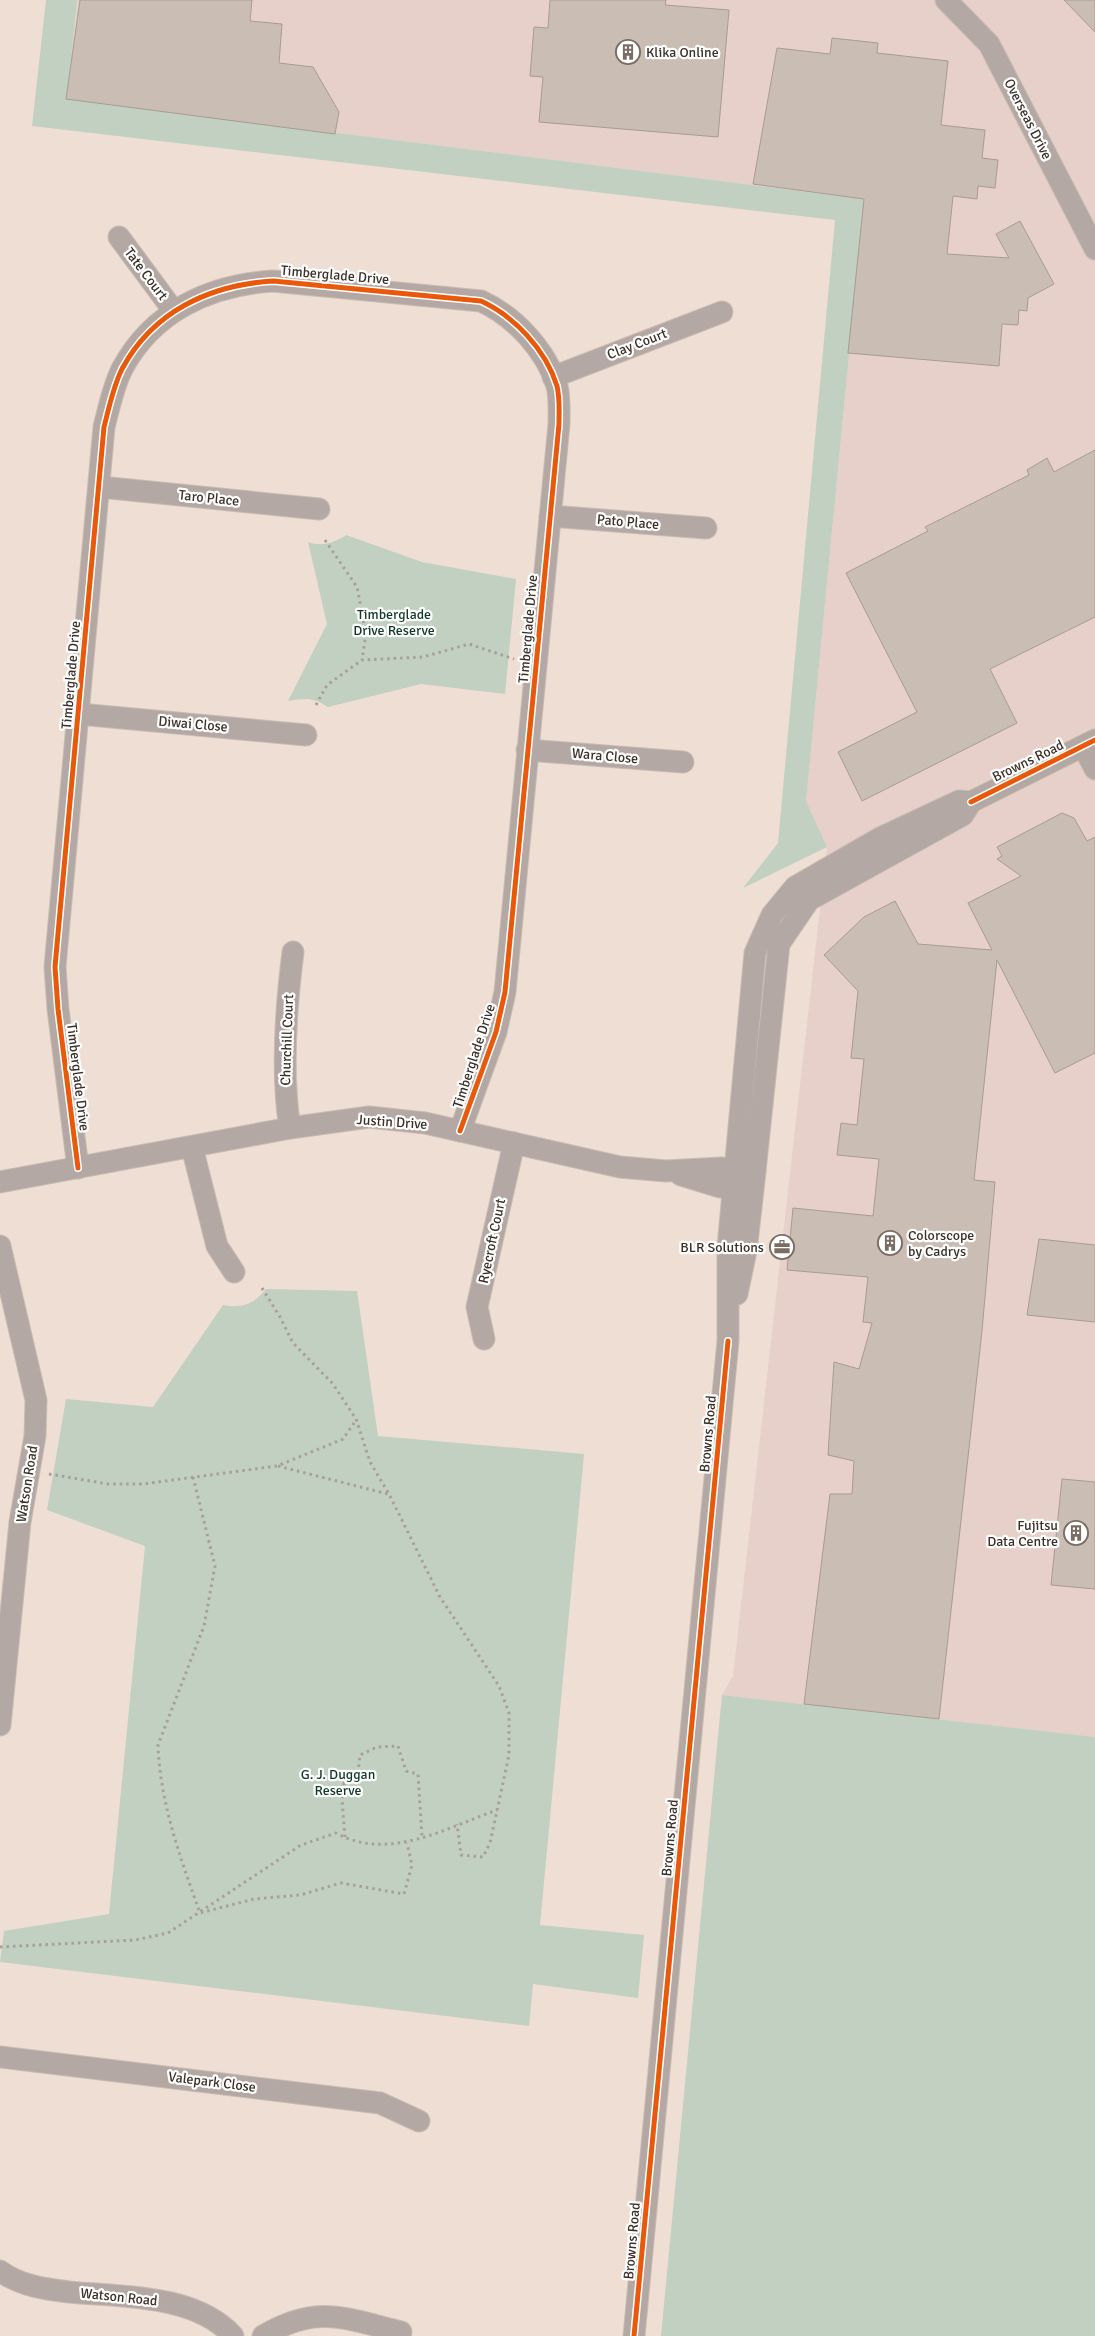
<svg xmlns="http://www.w3.org/2000/svg" width="1095" height="2336" font-family="Signika,sans-serif">
<style>
.commercial{fill:#e6d0c9}
.green{fill:#c1d0c0}
.building{fill:#cabeb4;stroke:#a79b92}
.lines{fill:none;stroke-linecap:round;stroke-linejoin:round}
.minor-casing{stroke:#c9bcb3;stroke-width:23}
.path{stroke:#a99f9a;stroke-width:3;stroke-dasharray:2.5 4;stroke-linecap:butt}
.minor{stroke:#b3a8a3;stroke-width:21}
.cycleway-casing{stroke:#fff;stroke-width:8}
.cycleway{stroke:#e8590c;stroke-width:5}
.labels{text-anchor:middle;dominant-baseline:central;stroke-width:4.5;stroke-linejoin:round;paint-order:stroke}
.poi-label{font-size:14px;fill:#3c3029;stroke:#fff;text-anchor:start}
.street-label{font-size:14px;fill:#3c3029;stroke:#fff}
.park-label{font-size:14px;fill:#123928;stroke:#fff}
</style>
<rect width="100%" height="100%" fill="#efded3"/>
<polygon class="commercial" points="77,0 1095,0 1095,1737 722,1695 733,1676 827,847 806,801 864,199 66,99"/>
<g class="green">
<polygon points="46,0 77,0 67,99 864,199 806,801 827,847 743,888 778,843 835,220 32,126"/>
<path d="M346 535 422 562 516 579 505 694 421 684 328 707C313 697 305 698 288 701L327 624 308 542C322 547 334 543 346 535Z"/>
<path d="M266 1289 357 1291 378 1436 584 1454 540 1925 644 1935 638 1998 533 1984 529 2026 0 1962 4 1931 109 1914 145 1546 47 1510 66 1399 153 1407 223 1305C242 1309 254 1304 266 1289Z"/>
<polygon points="722,1695 1095,1737 1095,2336 661,2336"/>
</g>
<g class="building">
<polygon points="80,0 252,0 250,21 282,24 279,63 313,67 339,112 335,134 66,99"/>
<polygon points="550,0 666,0 665,5 729,10 718,137 539,122 543,77 530,76 534,27 548,28"/>
<polygon points="1064,0 1095,0 1095,32"/>
<polygon points="832,38 878,43 877,53 948,61 941,125 985,130 982,158 998,160 995,188 978,186 977,199 953,196 947,254 1009,258 996,234 1020,221 1054,284 1028,298 1027,311 1019,310 1018,325 1002,324 999,366 848,353 864,199 753,184 777,48 830,54"/>
<polygon points="1095,450 1095,617 990,669 1017,723 862,801 838,752 917,712 846,573 928,531 925,527 1029,475 1027,470 1047,458 1054,472"/>
<polygon points="1062,813 1074,818 1087,841 1095,837 1095,1053 1055,1073 997,960 974,1180 995,1182 982,1331 939,1719 804,1704 830,1494 852,1494 854,1461 828,1455 834,1362 859,1369 872,1323 863,1322 868,1277 787,1270 793,1208 873,1216 879,1159 837,1155 841,1123 857,1125 864,1059 851,1058 858,991 824,955 864,917 895,901 918,944 992,950 968,903 1021,876 997,859 1002,856 997,847"/>
<polygon points="1039,1239 1095,1245 1095,1322 1027,1315"/>
<polygon points="1062,1479 1095,1482 1095,1589 1051,1585"/>
</g>
<g class="lines">
<defs>
<g id="minor">
<polyline points="946,0 989,44 1095,249"/>
<polyline points="119,237 173,310"/>
<polyline points="553,377 722,312"/>
<polyline points="100,487 319,509"/>
<polyline points="550,516 706,528"/>
<polyline points="79,714 306,735"/>
<polyline points="1083,746 1095,769"/>
<polyline points="527,750 683,762"/>
<path d="M290 1128C281 1074 286 1007 293 952"/>
<polyline points="192,1147 217,1246 234,1272"/>
<path d="M78 1168 58 1009 55 967 104 427C109 408 113 387 122 369 153 311 210 285 273 281L481 301C514 316 546 350 557 386 560 398 559 411 559 424L505 992 496 1032 460 1131"/>
<polyline points="681,1175 720,1187 746,1189"/>
<polyline points="0,1182 290,1128 369,1117 425,1123 620,1167 666,1171 721,1168 755,1171"/>
<polyline points="0,1246 36,1400 35,1436 20,1522 0,1725"/>
<polyline points="737,1294 746,1251 753,1190 779,944 809,900 963,815 971,802"/>
<polyline points="484,1339 477,1307 514,1143"/>
<polyline points="0,2057 380,2103 419,2121"/>
<path d="M0 2271C21 2286 45 2289 69 2292 122 2297 195 2294 233 2336"/>
<path d="M263 2336C317 2304 344 2318 401 2332"/>
<polyline points="634,2336 728,1341 728,1247 755,953 772,915 795,887 880,838 959,801 971,802 1095,740"/>
</g>
</defs>
<use href="#minor" class="minor-casing"/>
<g class="path">
<polyline points="325,540 357,587 366,634 362,660"/>
<polyline points="316,705 327,685 362,660 423,657 469,644 514,659"/>
<polyline points="262,1288 280,1317 293,1343 333,1384 356,1419 370,1462 389,1494 440,1597 499,1686 509,1713 509,1755 490,1843 483,1857 461,1855 457,1824"/>
<polyline points="278,1466 388,1494"/>
<polyline points="49,1474 108,1484 143,1484 277,1466 343,1439 356,1420"/>
<path d="M193 1477 215 1566 204 1626 158 1745C160 1803 181 1860 200 1913L254 1899 300 1895 341 1883 404 1894 412 1865 407 1843"/>
<polyline points="345,1837 342,1800 344,1783 358,1774 360,1755 377,1747 398,1746 406,1771 418,1774 422,1837"/>
<path d="M0 1947 135 1940 168 1933 301 1845 336 1833C388 1862 446 1828 497 1810"/>
</g>
<use href="#minor" class="minor"/>
<defs>
<g id="cycleway">
<polyline points="971,802 1095,740"/>
<path d="M78 1168 58 1009 55 967 104 427C109 408 113 387 122 369 153 311 210 285 273 281L481 301C514 316 546 350 557 386 560 398 559 411 559 424L505 992 496 1032 460 1131"/>
<polyline points="634,2336 728,1341"/>
</g>
</defs>
<use href="#cycleway" class="cycleway-casing"/>
<use href="#cycleway" class="cycleway"/>
</g>
<defs>
<symbol id="building-ring" viewBox="-11 -11 22 22"><circle r="9.5" fill="#fff" stroke="#7b6d64" stroke-width="1.5"/><path d="M-4-6H4V6H1V3H-1V6H-4ZM-2.5-4.3h1.7v1.8h-1.7ZM.8-4.3h1.7v1.8H.8ZM-2.5-1h1.7V.8h-1.7ZM.8-1h1.7V.8H.8Z" fill="#7b6d64"/></symbol>
<symbol id="office-ring" viewBox="-11 -11 22 22"><circle r="9.5" fill="#fff" stroke="#7b6d64" stroke-width="1.5"/><path d="M-6-3h4V-5.5h4V-3h4V5H-6ZM-1-4.5V-3h2v-1.5ZM-6 0V1H6V0Z" fill="#7b6d64"/></symbol>
</defs>
<g fill-rule="evenodd">
<use href="#building-ring" x="614" y="38" width="28" height="28"/>
<use href="#building-ring" x="876" y="1229" width="28" height="28"/>
<use href="#office-ring" x="768" y="1233" width="28" height="28"/>
<use href="#building-ring" x="1062" y="1519" width="28" height="28"/>
</g>
<g class="labels">
<g class="poi-label">
<text x="646" y="52">Klika Online</text>
<text x="908" y="1235">Colorscope<tspan x="908" dy="16">by Cadrys</tspan></text>
<text x="764" y="1247" text-anchor="end">BLR Solutions</text>
<text x="1058" y="1525" text-anchor="end">Fujitsu<tspan x="1058" dy="16">Data Centre</tspan></text>
</g>
<g class="street-label">
<text transform="translate(1028 119) rotate(63)">Overseas Drive</text>
<text transform="translate(146 274) rotate(53)">Tate Court</text>
<text transform="translate(335 275) rotate(5)">Timberglade Drive</text>
<text transform="translate(637 344) rotate(-21)">Clay Court</text>
<text transform="translate(209 498) rotate(6)">Taro Place</text>
<text transform="translate(628 522) rotate(5)">Pato Place</text>
<text transform="translate(528 629) rotate(-85)">Timberglade Drive</text>
<text transform="translate(71 675) rotate(-85)">Timberglade Drive</text>
<text transform="translate(193 724) rotate(5)">Diwai Close</text>
<text transform="translate(605 756) rotate(5)">Wara Close</text>
<text transform="translate(1028 761) rotate(-26)">Browns Road</text>
<text transform="translate(287 1040) rotate(-88)">Churchill Court</text>
<text transform="translate(474 1056) rotate(-72)">Timberglade Drive</text>
<text transform="translate(78 1077) rotate(83)">Timberglade Drive</text>
<text transform="translate(392 1122) rotate(4)">Justin Drive</text>
<text transform="translate(492 1241) rotate(-78)">Ryecroft Court</text>
<text transform="translate(708 1434) rotate(-85)">Browns Road</text>
<text transform="translate(27 1484) rotate(-81)">Watson Road</text>
<text transform="translate(670 1838) rotate(-85)">Browns Road</text>
<text transform="translate(212 2082) rotate(7)">Valepark Close</text>
<text transform="translate(632 2241) rotate(-85)">Browns Road</text>
<text transform="translate(119 2297) rotate(6)">Watson Road</text>
</g>
<g class="park-label">
<text x="394" y="614">Timberglade<tspan x="394" dy="16">Drive Reserve</tspan></text>
<text x="338" y="1774">G. J. Duggan<tspan x="338" dy="16">Reserve</tspan></text>
</g>
</g>
</svg>
